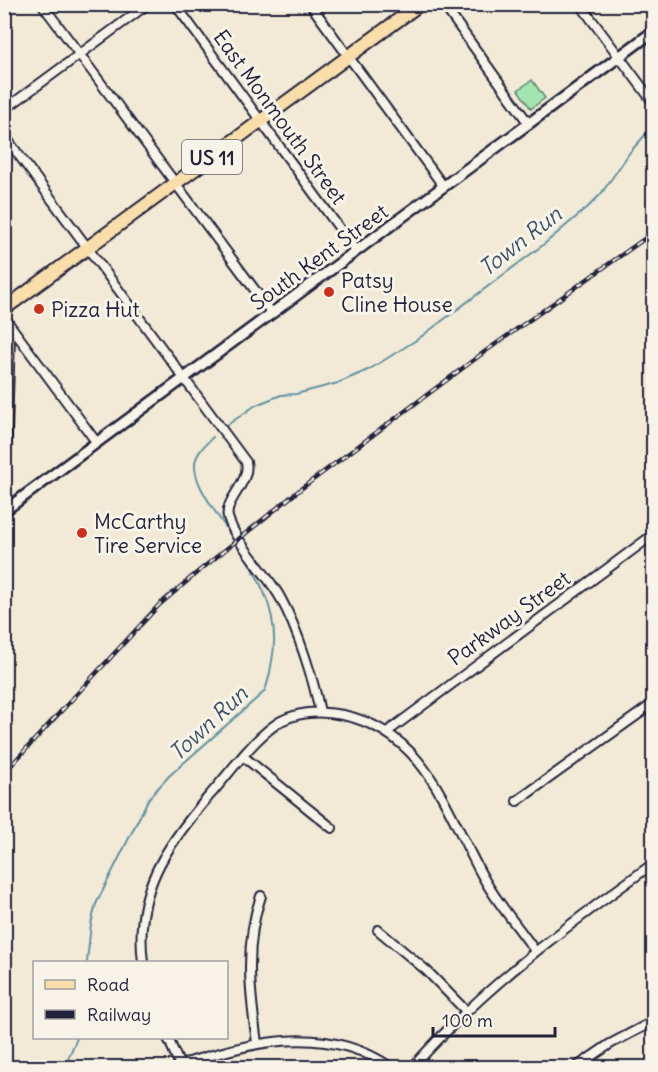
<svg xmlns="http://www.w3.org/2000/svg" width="658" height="1072" font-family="Delius,sans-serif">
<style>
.grass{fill:#a2e5b0;stroke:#628476;stroke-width:1.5}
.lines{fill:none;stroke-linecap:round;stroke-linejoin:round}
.stream{stroke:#6292a2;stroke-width:2}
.minor-casing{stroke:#22223b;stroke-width:12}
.tertiary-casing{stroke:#22223b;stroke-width:14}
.primary-casing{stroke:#22223b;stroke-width:16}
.minor{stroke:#f7f3e8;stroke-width:8}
.tertiary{stroke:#f7f3e8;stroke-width:9}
.primary{stroke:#f9deab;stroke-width:12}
.rail-casing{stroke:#22223b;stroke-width:4.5}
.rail{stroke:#f7f3e8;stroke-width:2;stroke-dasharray:7;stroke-linecap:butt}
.poi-dot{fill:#c8321e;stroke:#f7f3e8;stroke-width:2}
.labels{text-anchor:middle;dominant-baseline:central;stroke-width:6;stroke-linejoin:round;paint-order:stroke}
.shield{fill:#f7f3e8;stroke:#62616f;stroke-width:1.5}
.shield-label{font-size:20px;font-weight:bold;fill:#22223b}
.street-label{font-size:21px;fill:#22223b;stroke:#f7f3e8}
.poi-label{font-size:21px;fill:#22223b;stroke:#f7f3e8;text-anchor:start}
.water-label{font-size:22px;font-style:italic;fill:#3c5066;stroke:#f7f3e8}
</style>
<rect width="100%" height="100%" fill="#f2ead7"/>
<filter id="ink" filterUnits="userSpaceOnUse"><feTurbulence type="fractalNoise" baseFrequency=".0167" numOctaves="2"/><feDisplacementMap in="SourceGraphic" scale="12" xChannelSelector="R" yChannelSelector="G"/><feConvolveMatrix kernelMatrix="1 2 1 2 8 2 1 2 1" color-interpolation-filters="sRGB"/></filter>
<g filter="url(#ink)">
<polygon class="grass" points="532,80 545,98 531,109 518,90"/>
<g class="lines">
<g class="stream">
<polyline points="223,428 256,405 281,395 296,394 338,383 370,369 418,339 543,245 588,207 601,194 630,152 654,125"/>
<path d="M87 962 91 924 96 904 149 798 170 775 264 692C269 682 270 672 272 661 284 602 244 556 214 510 206 497 194 480 195 463 196 453 206 444 213 437"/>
<polyline points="64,1068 77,1038"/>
</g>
<defs>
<g id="minor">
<polyline points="42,4 272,313"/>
<polyline points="175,4 356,251"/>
<polyline points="310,4 444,187"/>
<polyline points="443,4 529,124"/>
<polyline points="580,4 650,98"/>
<polyline points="4,110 148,4"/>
<path d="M4 135 246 462C251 482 224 500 228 517 235 543 268 574 281 599 298 630 313 678 320 712"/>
<polyline points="4,317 97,443"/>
<polyline points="653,448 654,449"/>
<polyline points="387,732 654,534"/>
<polyline points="244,757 332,828"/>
<polyline points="517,801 654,703"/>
<polyline points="378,930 427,971 466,1011"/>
<path d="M143 962C134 892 165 847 209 796 230 773 254 737 281 721 300 711 323 711 343 715 427 733 446 811 483 877 497 903 518 926 535 951"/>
<polyline points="168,1038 181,1068"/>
<path d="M257 1043C250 993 244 945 261 896"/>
<path d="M180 1065C250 1042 326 1022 392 1068"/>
<path d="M412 1068C482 988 568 925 654 863"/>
<polyline points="575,1068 610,1044 654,1021"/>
</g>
<polyline id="tertiary" points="4,511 654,31"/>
<g id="primary">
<polyline points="4,309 420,4"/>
<polyline points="4,326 8,338 4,456"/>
</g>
</defs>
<use href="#minor" class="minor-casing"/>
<use href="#tertiary" class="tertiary-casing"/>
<use href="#primary" class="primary-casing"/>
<use href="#minor" class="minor"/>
<use href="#tertiary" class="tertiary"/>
<use href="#primary" class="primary"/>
<defs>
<polyline id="rail" points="4,773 159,605 199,571 302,488 483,353 654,232"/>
</defs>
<use href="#rail" class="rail-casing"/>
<use href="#rail" class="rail"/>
</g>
</g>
<g class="poi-dot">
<circle cx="329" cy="292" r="6"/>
<circle cx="39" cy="309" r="6"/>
<circle cx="82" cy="533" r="6"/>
</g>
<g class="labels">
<rect class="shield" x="182" y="140" width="60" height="34" rx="4.5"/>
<g class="shield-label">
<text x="212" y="157">US 11</text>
</g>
<g class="street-label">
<text transform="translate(280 117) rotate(54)">East Monmouth Street</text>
<text transform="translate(319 257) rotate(-36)">South Kent Street</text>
<text transform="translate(509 618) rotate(-36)">Parkway Street</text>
</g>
<g class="poi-label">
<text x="341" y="280">Patsy<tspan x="341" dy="24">Cline House</tspan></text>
<text x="51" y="309">Pizza Hut</text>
<text x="94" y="521">McCarthy<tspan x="94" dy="24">Tire Service</tspan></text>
</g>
<g class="water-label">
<text transform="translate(520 241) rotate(-38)">Town Run</text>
<text transform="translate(208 723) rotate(-43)">Town Run</text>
</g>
</g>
<rect width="658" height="1072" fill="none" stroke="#f7f3e8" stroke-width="24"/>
<rect x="12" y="12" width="634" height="1048" fill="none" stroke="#22223b" stroke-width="2" filter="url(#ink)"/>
<rect x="33" y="961" width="195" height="78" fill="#f7f3e8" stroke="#a29fa3" stroke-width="1.5"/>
<rect x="45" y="980" width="30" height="9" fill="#f9deab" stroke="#a29fa3" stroke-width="1.5"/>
<text x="87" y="991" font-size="18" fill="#22223b">Road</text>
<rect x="45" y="1010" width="30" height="9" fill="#22223b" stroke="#a29fa3" stroke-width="1.5"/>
<text x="87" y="1021" font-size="18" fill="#22223b">Railway</text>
<path d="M433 1027v9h122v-9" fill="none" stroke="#22223b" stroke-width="3"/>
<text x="442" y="1027" font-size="18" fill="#22223b" stroke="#f7f3e8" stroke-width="4.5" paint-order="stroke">100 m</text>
</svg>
